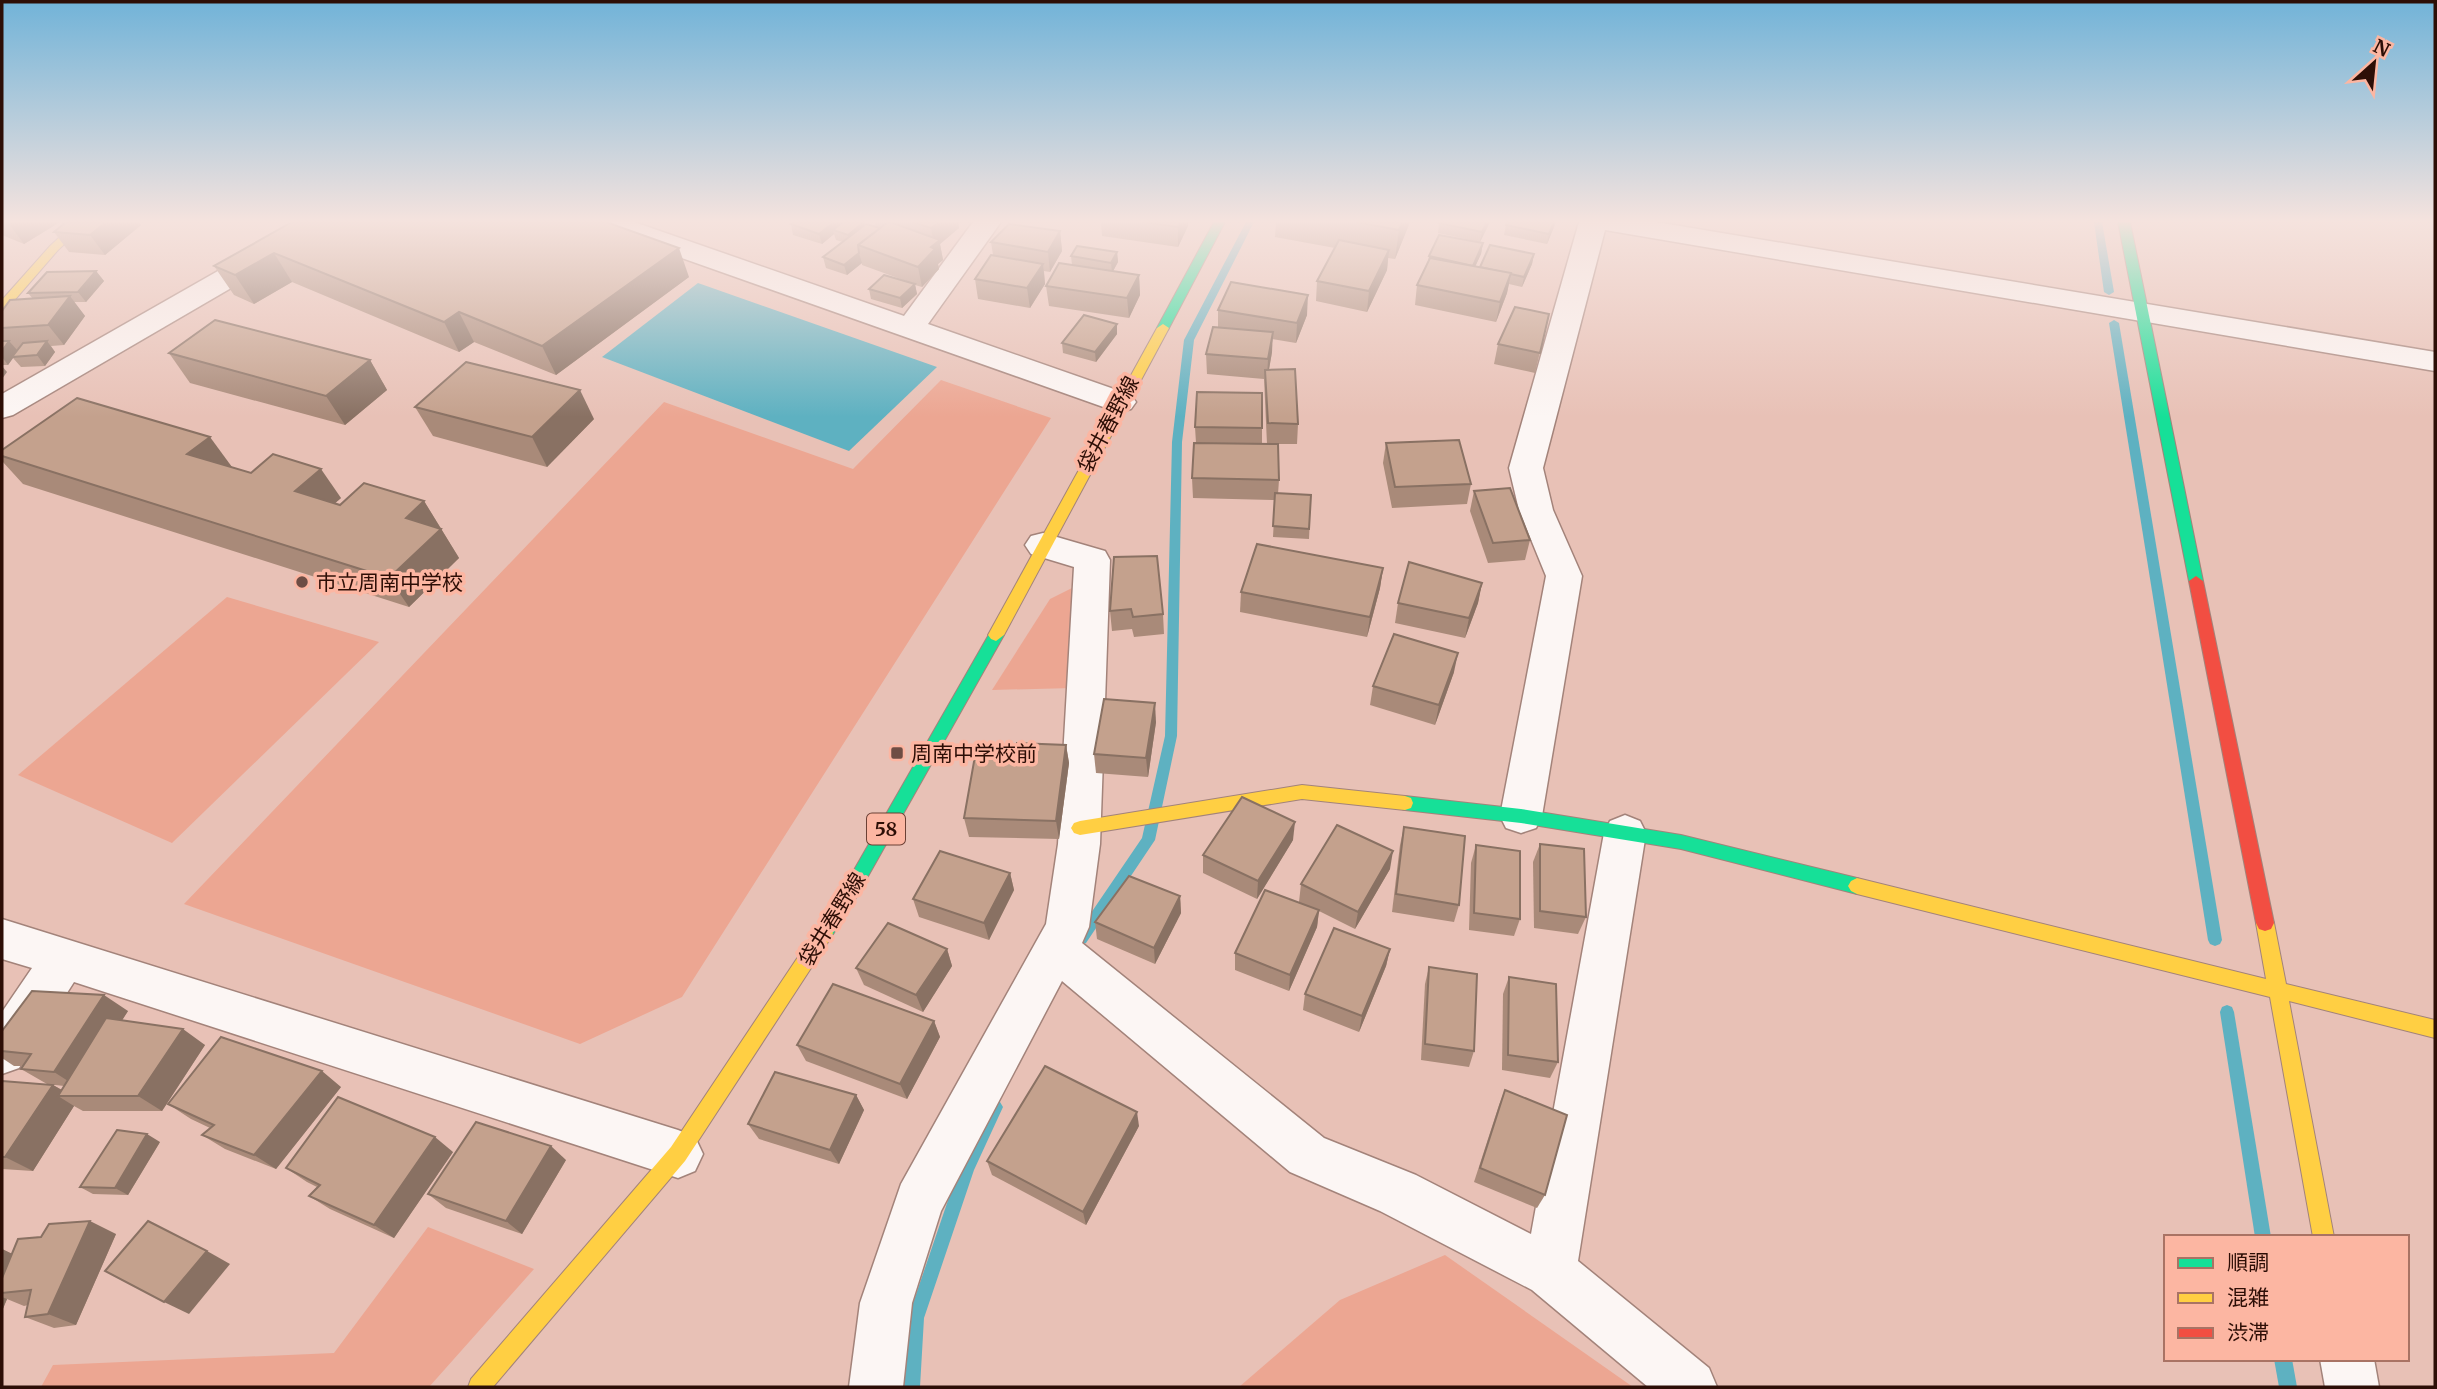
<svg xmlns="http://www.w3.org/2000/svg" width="2437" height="1389" font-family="Merriweather,'Noto Sans JP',serif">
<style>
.green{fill:#eca692}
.water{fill:#5eb1c1}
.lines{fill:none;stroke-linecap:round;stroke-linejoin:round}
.stream{fill:#5eb1c1;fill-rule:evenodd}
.street-casing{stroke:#a3837a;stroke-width:3}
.fast-casing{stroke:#a3837a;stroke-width:2}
.slow-casing{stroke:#a3837a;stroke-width:2}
.jam-casing{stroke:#a3837a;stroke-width:2}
.street{fill:#fcf6f4;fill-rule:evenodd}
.fast{fill:#16e098;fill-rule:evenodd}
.slow{fill:#ffcf43;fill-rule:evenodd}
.jam{fill:#f24e42;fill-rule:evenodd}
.wall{fill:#a98a79}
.shaded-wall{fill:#897163}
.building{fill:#c4a18d;stroke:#897163;stroke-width:2}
.poi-dot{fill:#6e4d44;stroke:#fcb6a2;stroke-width:2.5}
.labels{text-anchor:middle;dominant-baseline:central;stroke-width:7;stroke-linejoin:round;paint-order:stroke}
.shield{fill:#fcb6a2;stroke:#6b4035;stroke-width:2}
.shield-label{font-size:19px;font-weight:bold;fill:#2d0e06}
.street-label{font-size:21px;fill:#2d0e06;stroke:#fcb6a2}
.poi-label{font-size:21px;fill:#2d0e06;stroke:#fcb6a2;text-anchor:start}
</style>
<rect width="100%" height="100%" fill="#e8c1b6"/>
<g class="green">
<polygon points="941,380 1051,418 682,997 580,1044 184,904 664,402 853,469"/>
<polygon points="1076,586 1073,688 992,690 1050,599"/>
<polygon points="227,597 379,642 172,843 18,775"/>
<polygon points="428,1227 534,1269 429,1387 41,1387 53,1365 334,1353"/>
<polygon points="1445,1255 1633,1387 1239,1387 1340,1300"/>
</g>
<polygon class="water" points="698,283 937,367 849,451 602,357"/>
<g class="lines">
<g class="stream">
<polygon points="1246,222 1254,222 1194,340 1182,442 1177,736 1155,840 1086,943 1081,945 1076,943 1074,939 1076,935 1142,838 1165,736 1172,442 1184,340"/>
<polygon points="2094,222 2102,222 2114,292 2109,295 2104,292"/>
<polygon points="2114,320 2119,323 2222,940 2220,944 2215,946 2210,944 2208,940 2109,323"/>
<polygon points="2227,1005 2232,1007 2234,1012 2271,1237 2255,1237 2220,1012 2222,1007"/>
<polygon points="995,1100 1000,1102 1003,1107 974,1170 924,1318 920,1387 902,1387 908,1318 959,1168 990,1102"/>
<polygon points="2274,1359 2292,1359 2297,1387 2279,1387"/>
</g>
<defs>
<g id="street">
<polygon points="304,222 338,222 334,228 13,415 2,418 2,394"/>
<polygon points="593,222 634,222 904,316 973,222 1001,222 928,324 1131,395 1136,402 1131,409 1120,412 1109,409 597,228"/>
<polygon points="1579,222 1656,222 2435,352 2435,371 1605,230 1543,468 1553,510 1582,576 1542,816 1536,828 1521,833 1506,828 1500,816 1546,576 1519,510 1509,468"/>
<polygon points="1043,533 1105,551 1110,560 1100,844 1089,927 1082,943 1324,1138 1416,1175 1531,1234 1604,833 1610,821 1625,815 1640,821 1646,833 1578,1261 1709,1368 1717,1387 1648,1387 1532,1290 1380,1211 1290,1172 1062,981 941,1211 912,1303 903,1387 849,1387 860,1303 901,1184 1046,924 1058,844 1074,567 1031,554 1025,545 1031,536"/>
<polygon points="2,919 678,1130 695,1137 703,1154 695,1171 678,1178 74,982 19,1068 2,1074 2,1012 32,968 2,959"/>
<polygon points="2320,1359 2374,1359 2379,1387 2325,1387"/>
</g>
<g id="fast">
<polygon points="1214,222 1225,222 1169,328 1167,331 1159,331 1157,328"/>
<polygon points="2118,222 2130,222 2203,581 2196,586 2189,581"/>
<polygon points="996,629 1004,635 854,901 830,939 824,941 818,939 815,933 818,927 842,891 991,631"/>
<polygon points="1405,796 1521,809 1681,835 1857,878 1863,881 1866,886 1863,891 1857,894 1681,849 1521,823 1405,810 1399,808 1397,803 1399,798"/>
</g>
<g id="slow">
<polygon points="76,222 88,222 58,250 6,310 2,311 2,300 50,246"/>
<polygon points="1163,324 1169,328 1004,635 996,641 991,639 988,635 1157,328"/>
<polygon points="1302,785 1405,796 1411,798 1413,803 1411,808 1405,810 1302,799 1080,835 1074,833 1071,828 1074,823 1080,821"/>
<polygon points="1857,878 2266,979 2256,923 2259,917 2265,915 2271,917 2274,923 2286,984 2435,1020 2435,1038 2289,1001 2334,1237 2313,1237 2270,997 1857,894 1851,891 1848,886 1851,881"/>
<polygon points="824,925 830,927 833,933 830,939 685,1161 493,1387 468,1387 471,1379 671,1147 818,927"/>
</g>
<polygon id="jam" points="2196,576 2203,581 2274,923 2271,929 2265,931 2259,929 2256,923 2189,581"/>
</defs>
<use href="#street" class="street-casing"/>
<use href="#fast" class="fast-casing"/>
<use href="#slow" class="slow-casing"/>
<use href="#jam" class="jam-casing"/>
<use href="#street" class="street"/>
<use href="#fast" class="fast"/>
<use href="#slow" class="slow"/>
<use href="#jam" class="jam"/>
</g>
<g class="wall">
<polygon points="2,222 60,222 24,244 2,235"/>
<polygon points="66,222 139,222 141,225 105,255 69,252 54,232"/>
<polygon points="292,222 689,277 556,375 474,342 459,352 292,282 254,304 234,295 214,266"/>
<polygon points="864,222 865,225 876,227 875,222 958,222 959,228 940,244 943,260 938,264 939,269 922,287 915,285 917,294 902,308 871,299 869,289 906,281 862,265 862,263 847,275 826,268 823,257 843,242 836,240 834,234 822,244 793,235 791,224"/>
<polygon points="1101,222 1188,222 1188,226 1178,247 1102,236"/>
<polygon points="1276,222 1410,222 1395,259 1388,258 1387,270 1367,312 1316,301 1317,281 1335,248 1275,237"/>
<polygon points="1490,222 1480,242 1438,233 1439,223"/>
<polygon points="1556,222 1547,244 1504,235 1506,225"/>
<polygon points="1060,231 1062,251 1050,272 1044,271 1045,284 1030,308 978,299 975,279 993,255 991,242"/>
<polygon points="1483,243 1481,254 1475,266 1480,267 1534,254 1532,264 1522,287 1509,284 1507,293 1496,322 1415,305 1417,285 1428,261 1429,256"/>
<polygon points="1117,252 1118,262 1113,271 1139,275 1140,295 1129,318 1049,306 1046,286 1072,265 1071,256"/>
<polygon points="96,271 104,281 86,302 74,302 85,316 64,345 51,346 55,352 45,366 21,367 13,358 8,365 2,365 2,311 33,299 28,293"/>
<polygon points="1218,310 1307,315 1296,343 1272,339 1272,352 1269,370 1298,424 1297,444 1267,444 1264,379 1207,374 1206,354 1218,327"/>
<polygon points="1549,314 1535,373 1494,364 1498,344"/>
<polygon points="1117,324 1117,334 1096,362 1063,353 1062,343"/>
<polygon points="169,353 370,360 387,390 345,425 190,383"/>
<polygon points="415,407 594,419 547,467 433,436"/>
<polygon points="1195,427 1262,428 1262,444 1279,480 1278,494 1311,495 1309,539 1273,537 1275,500 1193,498 1192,478 1196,443"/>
<polygon points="1386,443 1471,484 1467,504 1392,508 1383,463"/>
<polygon points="2,450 232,467 231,467 341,498 335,503 340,505 424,501 459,558 409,607 23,484 2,461"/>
<polygon points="1474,491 1530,540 1525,560 1488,563 1470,511"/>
<polygon points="1114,557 1163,614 1164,634 1134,637 1132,629 1112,631 1110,611"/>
<polygon points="1383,568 1380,588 1367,637 1240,612 1241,592"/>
<polygon points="1482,583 1478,603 1465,638 1395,623 1398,603"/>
<polygon points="1454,672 1435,725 1370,705 1373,686"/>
<polygon points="1156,722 1148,777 1096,773 1094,754"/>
<polygon points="1066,745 1069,763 1059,839 969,837 964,818 1015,757"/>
<polygon points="1404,827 1459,905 1454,922 1392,912 1400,845"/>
<polygon points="1293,840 1257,899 1203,873 1203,855"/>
<polygon points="1540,844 1586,917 1578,934 1534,928 1533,862"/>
<polygon points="1476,845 1520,919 1514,936 1469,930 1471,863"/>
<polygon points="1390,869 1355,929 1319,911 1317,927 1289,991 1235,970 1235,953 1308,906 1299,902 1301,884"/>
<polygon points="1010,873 1014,890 989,940 919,917 913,899"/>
<polygon points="1180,896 1181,913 1155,964 1097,939 1095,922"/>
<polygon points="947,949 952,966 923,1012 864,985 856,968"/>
<polygon points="1390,949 1386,966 1359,1032 1303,1010 1305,994"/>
<polygon points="1429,967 1474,1051 1469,1067 1421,1060 1425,984"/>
<polygon points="1509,977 1558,1062 1550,1078 1502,1070 1503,994"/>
<polygon points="128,1011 122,1020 205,1045 162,1111 83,1111 74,1106 33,1171 2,1169 2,1081 53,1085 62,1090 64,1086 47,1084 21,1069 22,1066 14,1066 2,1058 2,1031"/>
<polygon points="934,1021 940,1037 907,1099 806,1061 797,1045"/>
<polygon points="341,1087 276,1169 225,1149 202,1135 210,1128 191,1119 168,1104"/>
<polygon points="1505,1090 1545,1195 1537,1208 1474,1182 1499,1105"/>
<polygon points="856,1095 864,1110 839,1164 759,1139 748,1124"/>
<polygon points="1139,1126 1086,1225 992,1175 987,1161"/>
<polygon points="160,1142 128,1195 93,1194 80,1187"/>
<polygon points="453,1152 394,1238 330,1209 309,1196 317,1187 307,1182 286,1168"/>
<polygon points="566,1160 522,1234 446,1208 428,1194"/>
<polygon points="116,1234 76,1325 54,1328 25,1317 28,1305 24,1306 7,1299 2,1311 2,1249 12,1254"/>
</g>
<g class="shaded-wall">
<polygon points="12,222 60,222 24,244 9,224"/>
<polygon points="106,222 139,222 141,225 105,255 90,235"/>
<polygon points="834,222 846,222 833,230 834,234 822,244 819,234"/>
<polygon points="864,222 867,232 851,245 848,235"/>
<polygon points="939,222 958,222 959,228 940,244 943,260 938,264 939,269 922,287 918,267 931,247 934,244 931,228"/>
<polygon points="1180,222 1188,222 1188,226 1178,247 1178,227"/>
<polygon points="1402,222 1410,222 1395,259 1399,230"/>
<polygon points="1487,222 1490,222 1480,242 1482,232"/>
<polygon points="1554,222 1556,222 1547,244 1549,234"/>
<polygon points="1060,231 1062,251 1050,272 1048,252"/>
<polygon points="1483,243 1481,254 1471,276 1473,266"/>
<polygon points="679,248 689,277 556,375 542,346"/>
<polygon points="1389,250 1387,270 1367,312 1369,291"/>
<polygon points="1117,252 1118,262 1112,273 1111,263"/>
<polygon points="274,253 292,282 254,304 235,275"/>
<polygon points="859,253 862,263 847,275 844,265"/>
<polygon points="1534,254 1532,264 1522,287 1524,277"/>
<polygon points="1043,264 1045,284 1030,308 1027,288"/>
<polygon points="96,271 104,281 86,302 78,292"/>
<polygon points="1511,273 1507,293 1496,322 1500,302"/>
<polygon points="1139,275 1140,295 1129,318 1127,298"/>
<polygon points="915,284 917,294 902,308 900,298"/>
<polygon points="1308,295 1307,315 1296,343 1297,323"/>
<polygon points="70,296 85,316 64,345 48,325"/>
<polygon points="459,312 474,342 459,352 444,322"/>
<polygon points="1117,324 1117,334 1096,362 1095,352"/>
<polygon points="1273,332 1272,352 1267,380 1268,359"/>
<polygon points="9,341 18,351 8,365 2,357 2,351"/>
<polygon points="47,341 55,352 45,366 37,355"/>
<polygon points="370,360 387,390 345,425 326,396"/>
<polygon points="2,366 7,372 2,379"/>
<polygon points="580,390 594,419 547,467 532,437"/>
<polygon points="210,437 232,467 210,484 187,454"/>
<polygon points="321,469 341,498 316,520 295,491"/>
<polygon points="424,501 459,558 409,607 389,578 406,518"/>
<polygon points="1383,568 1380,588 1367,637 1370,617"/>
<polygon points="1482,583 1478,603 1465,638 1469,618"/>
<polygon points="1458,653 1454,672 1435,725 1439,705"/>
<polygon points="1155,703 1156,722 1148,777 1146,758"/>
<polygon points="1066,745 1069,763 1059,839 1056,821"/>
<polygon points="1295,822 1293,840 1257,899 1258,881"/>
<polygon points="1393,851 1390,869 1355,929 1358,912"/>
<polygon points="1010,873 1014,890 989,940 984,923"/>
<polygon points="1180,896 1181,913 1155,964 1154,948"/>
<polygon points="1319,910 1317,927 1289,991 1290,975"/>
<polygon points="947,949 952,966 923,1012 916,995"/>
<polygon points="1390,949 1386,966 1359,1032 1362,1016"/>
<polygon points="104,995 128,1011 79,1088 54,1072"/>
<polygon points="934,1021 940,1037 907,1099 900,1084"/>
<polygon points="183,1029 205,1045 162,1111 138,1096"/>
<polygon points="322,1071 341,1087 276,1169 254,1155"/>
<polygon points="53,1085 72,1096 58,1096 74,1106 33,1171 5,1157"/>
<polygon points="856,1095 864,1110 839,1164 830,1150"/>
<polygon points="1137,1112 1139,1126 1086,1225 1083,1212"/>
<polygon points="147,1134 160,1142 128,1195 115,1188"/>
<polygon points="435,1137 453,1152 394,1238 374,1225"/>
<polygon points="551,1146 566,1160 522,1234 506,1221"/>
<polygon points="90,1221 116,1234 76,1325 48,1314"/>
<polygon points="2,1249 25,1260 2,1293"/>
<polygon points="207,1251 230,1264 189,1314 164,1302"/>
<polygon points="2,1297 7,1299 2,1311"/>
</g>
<g class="building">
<polygon points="66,222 106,222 90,235 54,232"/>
<polygon points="292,222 606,222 679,248 542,346 459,312 444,322 274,253 235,275 214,266"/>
<polygon points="794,222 834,222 819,234 791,224"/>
<polygon points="843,222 864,222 848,235 833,230"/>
<polygon points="888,222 890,222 940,240 931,247 935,249 918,267 858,245"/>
<polygon points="913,222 939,222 931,228"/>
<polygon points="1143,222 1180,222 1178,227"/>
<polygon points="1356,222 1402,222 1399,230"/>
<polygon points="1440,222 1487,222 1482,232 1439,223"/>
<polygon points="1507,222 1554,222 1549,234 1506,225"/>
<polygon points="866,224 880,228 858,245 859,253 844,265 823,257"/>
<polygon points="1009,224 1060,231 1048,252 991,242"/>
<polygon points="1439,235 1483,243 1473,266 1429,256"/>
<polygon points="1339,240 1389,250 1369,291 1317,281"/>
<polygon points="1490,245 1534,254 1524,277 1480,267"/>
<polygon points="1077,246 1117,252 1111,263 1071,256"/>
<polygon points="991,255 1043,264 1027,288 975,279"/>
<polygon points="1430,258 1511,273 1500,302 1417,285"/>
<polygon points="1059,263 1139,275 1127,298 1046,286"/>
<polygon points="96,271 78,292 28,293 47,272"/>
<polygon points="884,275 915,284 900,298 869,289"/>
<polygon points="1231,282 1308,295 1297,323 1218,310"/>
<polygon points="70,296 48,325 2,328 2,311 10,300"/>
<polygon points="1515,307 1549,314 1540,353 1498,344"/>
<polygon points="1084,315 1117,324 1095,352 1062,343"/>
<polygon points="215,320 370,360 326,396 169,353"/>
<polygon points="1213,327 1273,332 1268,359 1206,354"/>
<polygon points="2,341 9,341 2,351"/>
<polygon points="47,341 37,355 12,357 23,343"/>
<polygon points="466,362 580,390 532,437 415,407"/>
<polygon points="1295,369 1298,424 1268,423 1265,370"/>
<polygon points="1197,392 1262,393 1262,428 1195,427"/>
<polygon points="77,398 210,437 187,454 251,473 273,454 321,469 295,491 340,505 364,483 424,501 406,518 441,529 389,578 2,456 2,450"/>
<polygon points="1459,440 1471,484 1395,487 1386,443"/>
<polygon points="1194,443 1278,444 1279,480 1192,478"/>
<polygon points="1510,488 1530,540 1493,543 1474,491"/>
<polygon points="1275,493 1311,495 1309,529 1273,526"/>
<polygon points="1257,544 1383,568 1370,617 1241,592"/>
<polygon points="1157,556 1163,614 1133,617 1131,609 1110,611 1114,557"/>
<polygon points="1409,562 1482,583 1469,618 1398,603"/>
<polygon points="1394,634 1458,653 1439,705 1373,686"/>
<polygon points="1104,699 1155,703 1146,758 1094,754"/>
<polygon points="1017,743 1066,745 1056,821 964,818 975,756 1015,757"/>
<polygon points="1242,797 1295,822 1258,881 1203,855"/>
<polygon points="1337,825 1393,851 1358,912 1301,884"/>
<polygon points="1404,827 1465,836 1459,905 1396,894"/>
<polygon points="1540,844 1584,849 1586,917 1540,911"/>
<polygon points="1476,845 1520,851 1520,919 1474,913"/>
<polygon points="940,851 1010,873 984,923 913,899"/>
<polygon points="1129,876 1180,896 1154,948 1095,922"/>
<polygon points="1265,890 1319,910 1290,975 1235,953"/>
<polygon points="888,923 947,949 916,995 856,968"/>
<polygon points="1334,928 1390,949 1362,1016 1305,994"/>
<polygon points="1429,967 1477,974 1474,1051 1425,1044"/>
<polygon points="1509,977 1556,984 1558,1062 1508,1055"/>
<polygon points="833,984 934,1021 900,1084 797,1045"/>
<polygon points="32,991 104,995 54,1072 21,1069 31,1054 2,1051 2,1031"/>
<polygon points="106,1018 183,1029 138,1096 58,1096"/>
<polygon points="221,1037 322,1071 254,1155 202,1135 214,1125 168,1104"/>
<polygon points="1045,1066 1137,1112 1083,1212 987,1161"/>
<polygon points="775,1072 856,1095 830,1150 748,1124"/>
<polygon points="2,1081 53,1085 5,1157 2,1157"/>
<polygon points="1505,1090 1567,1115 1545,1195 1480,1168"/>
<polygon points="338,1097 435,1137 374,1225 309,1196 320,1185 286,1168"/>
<polygon points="476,1122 551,1146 506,1221 428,1194"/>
<polygon points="117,1130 147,1134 115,1188 80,1187"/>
<polygon points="90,1221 48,1314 25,1317 31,1290 2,1293 2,1278 18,1239 41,1237 49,1224"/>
<polygon points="148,1221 207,1251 164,1302 105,1271"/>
</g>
<linearGradient id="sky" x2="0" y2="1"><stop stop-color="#71b3d8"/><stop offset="0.53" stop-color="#f5e3de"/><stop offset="1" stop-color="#f5e3de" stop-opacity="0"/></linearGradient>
<rect width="2437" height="417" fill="url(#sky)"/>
<g class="poi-dot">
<circle cx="302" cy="582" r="7"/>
<rect x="890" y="746" width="14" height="14" rx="3.5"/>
</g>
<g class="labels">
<rect class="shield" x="867" y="813.5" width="38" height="31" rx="5"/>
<g class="shield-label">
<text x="886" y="829">58</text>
</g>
<g class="street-label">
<text transform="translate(1108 424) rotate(-62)">袋井春野線</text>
<text transform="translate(832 919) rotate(-58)">袋井春野線</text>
</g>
<g class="poi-label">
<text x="316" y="582">市立周南中学校</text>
<text x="911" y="753">周南中学校前</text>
</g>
</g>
<rect width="2437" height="1389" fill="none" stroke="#2d0e06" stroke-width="7"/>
<rect x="2164" y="1235" width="245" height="126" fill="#fcb6a2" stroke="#a97364" stroke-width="2"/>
<rect x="2178" y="1258" width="35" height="10" fill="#16e098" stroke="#a97364" stroke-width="2"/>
<text x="2227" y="1270" font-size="21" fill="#2d0e06">順調</text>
<rect x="2178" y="1293" width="35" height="10" fill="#ffcf43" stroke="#a97364" stroke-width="2"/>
<text x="2227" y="1305" font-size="21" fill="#2d0e06">混雑</text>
<rect x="2178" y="1328" width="35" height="10" fill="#f24e42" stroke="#a97364" stroke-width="2"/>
<text x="2227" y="1340" font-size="21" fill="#2d0e06">渋滞</text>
<g transform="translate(2374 63) rotate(27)" stroke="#fcb6a2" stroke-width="5" paint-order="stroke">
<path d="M0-5L12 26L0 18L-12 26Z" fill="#2d0e06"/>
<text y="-10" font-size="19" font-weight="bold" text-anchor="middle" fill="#2d0e06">N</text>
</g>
</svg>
